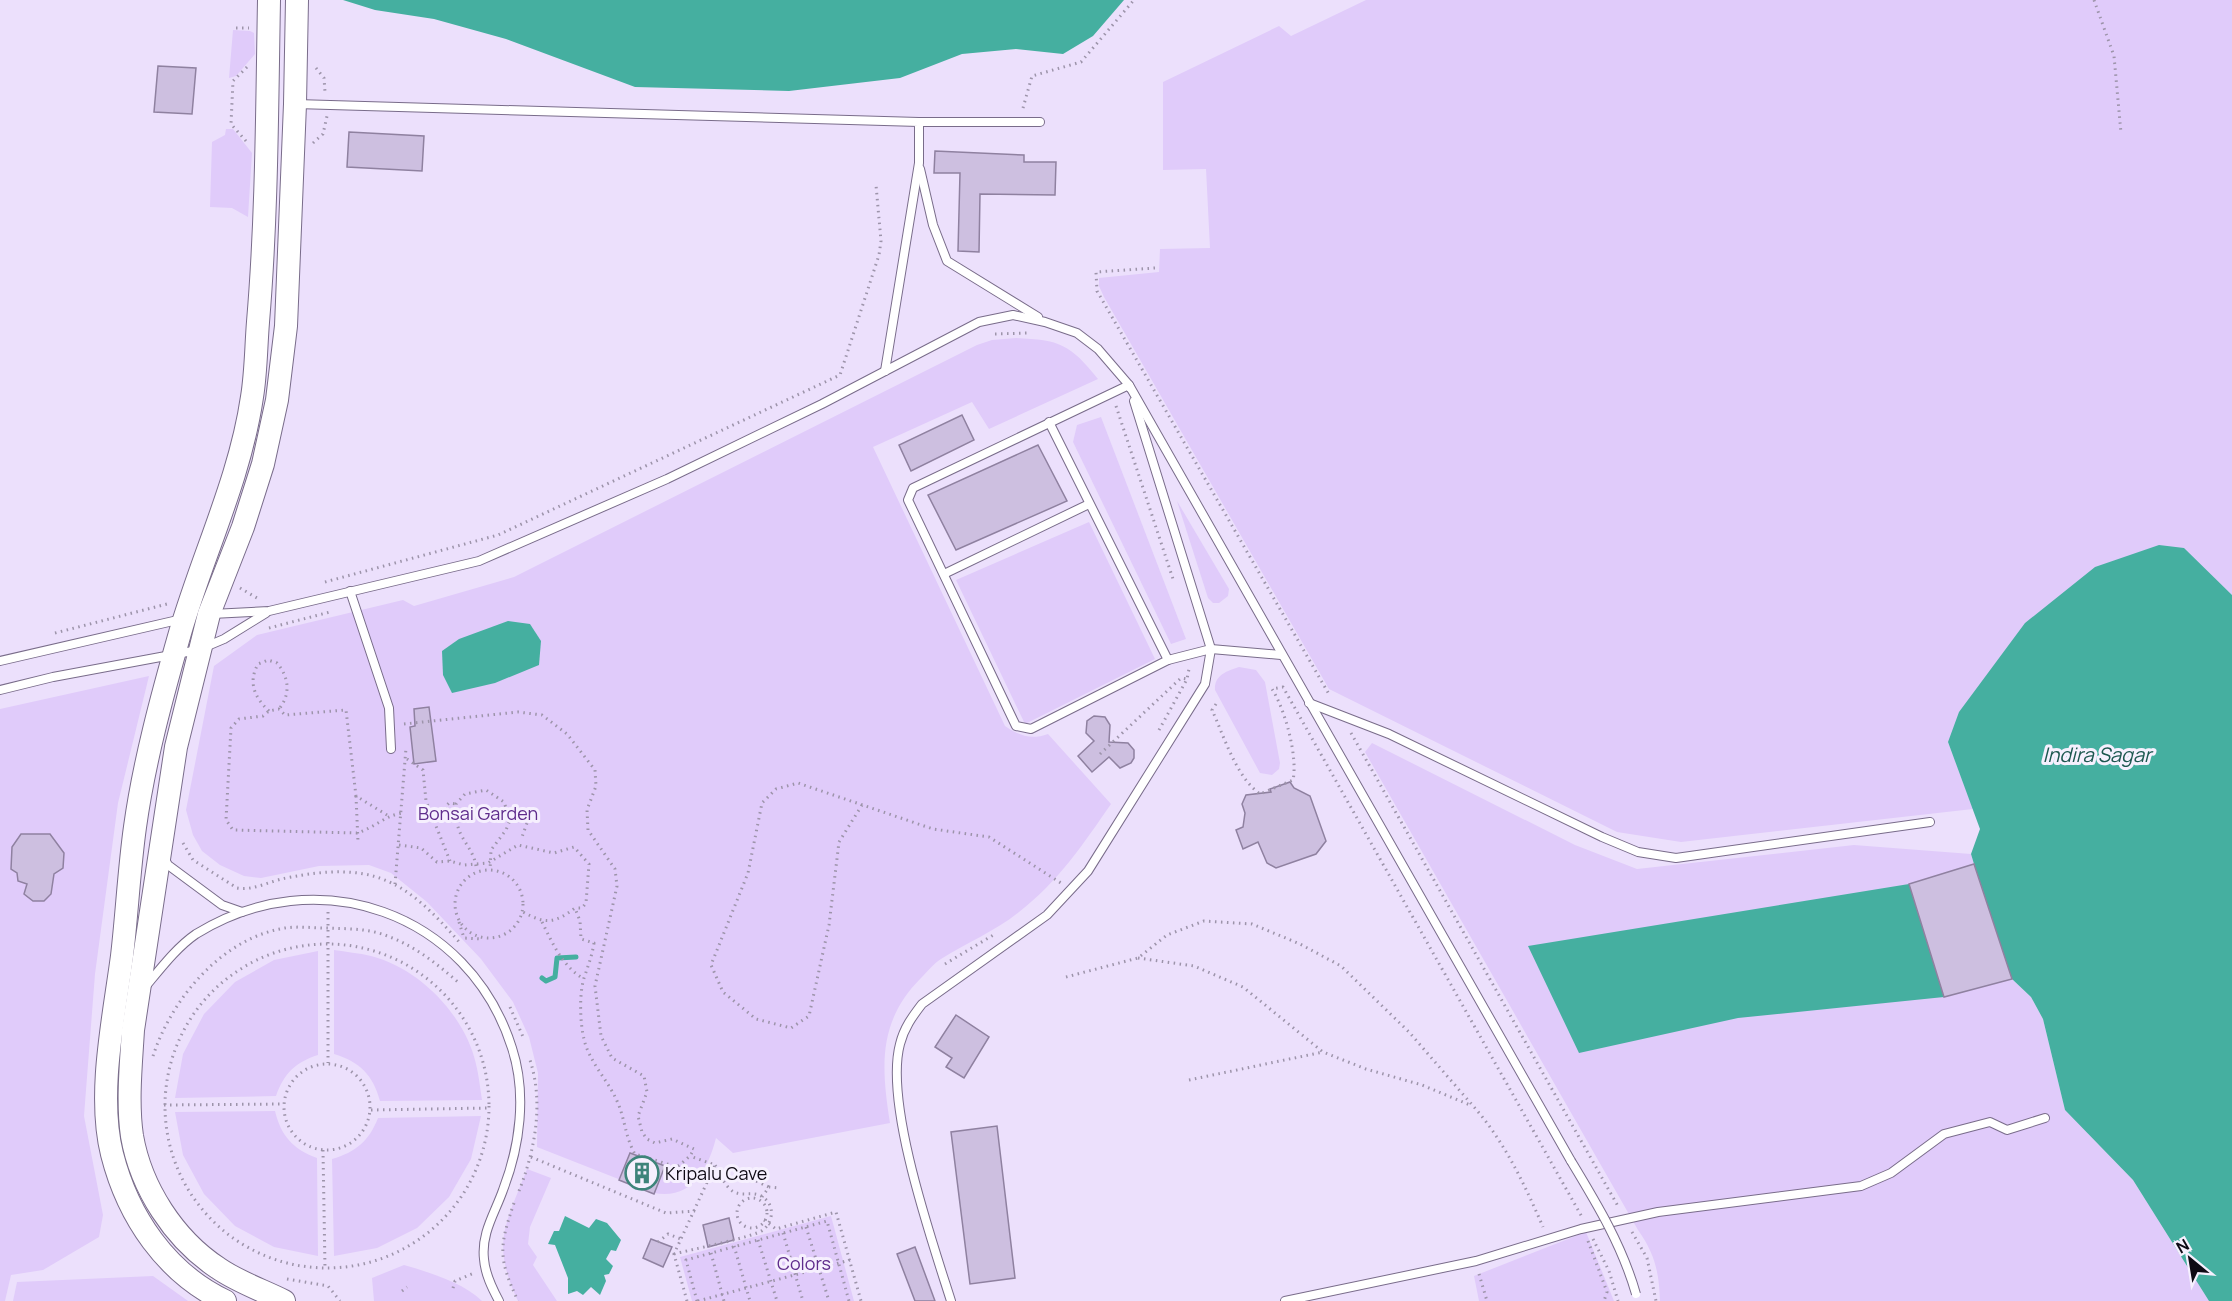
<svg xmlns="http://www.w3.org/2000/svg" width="2232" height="1301" font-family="Manrope,sans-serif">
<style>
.green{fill:#e0cbfa}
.water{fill:#45afa0}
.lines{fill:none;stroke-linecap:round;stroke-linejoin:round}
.stream{stroke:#45afa0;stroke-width:5}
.building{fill:#cdbfe0;stroke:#8f81a0;stroke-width:1.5}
.lane-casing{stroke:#796c8a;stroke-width:10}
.secondary-casing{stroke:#796c8a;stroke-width:24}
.path{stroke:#9d94aa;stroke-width:3;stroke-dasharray:1.5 4.5;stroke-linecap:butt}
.lane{stroke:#fff;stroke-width:8}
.secondary{stroke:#fff;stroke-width:22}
.lane-bridge-casing{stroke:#796c8a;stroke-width:10;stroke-linecap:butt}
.lane-bridge{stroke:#fff;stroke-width:8}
.labels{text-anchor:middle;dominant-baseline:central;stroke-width:6;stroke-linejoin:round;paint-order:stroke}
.park-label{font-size:18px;fill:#5f2c8c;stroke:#f6f0fe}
.poi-label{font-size:18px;fill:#0e0914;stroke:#f6f0fe;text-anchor:start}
.water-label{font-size:20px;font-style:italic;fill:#1c574f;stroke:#f6f0fe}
</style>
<rect width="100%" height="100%" fill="#ece0fc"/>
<g class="green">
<polygon points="1366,0 2232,0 2232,595 2212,576 1948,742 1973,809 1681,842 1617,832 1329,689 1104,297 1099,286 1099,278 1159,272 1160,249 1210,248 1206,169 1163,170 1163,82 1279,26 1291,36"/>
<polygon points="233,30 250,31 254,33 255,54 236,76 229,78"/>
<polygon points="226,129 233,129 252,153 248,217 232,208 210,207 212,142 225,135"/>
<path d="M1016 338C1060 340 1070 344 1098 379L989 429 972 402 873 447 1005 726C1020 736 1031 740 1048 734L1111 804C1084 843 1058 882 1019 912 996 931 966 943 941 959 933 964 927 972 921 978 878 1021 881 1066 890 1123L733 1153 716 1138C708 1169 692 1200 654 1193L537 1147 538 1073 529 1037 513 1002 481 959 427 902 391 873 369 865 319 866 261 878 244 876 220 865 202 851 193 835 186 810 214 666 257 635 403 600 414 606 514 577 977 345 992 340Z"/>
<polygon points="1101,417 1186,639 1171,644 1073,442 1077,425"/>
<polygon points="1177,501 1229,589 1228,596 1219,603 1213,603 1208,598"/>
<polygon points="1089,522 1155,659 1025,724 956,580"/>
<path d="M1239 667 1256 670 1265 682 1280 763 1279 769 1272 775 1260 773 1215 690C1214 675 1227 671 1239 667Z"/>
<polygon points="149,676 118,803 95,974 84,1116 103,1215 99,1237 43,1270 11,1275 5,1301 0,1301 0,709"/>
<path d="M1372 743 1575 845 1637 869 1854 845 1971 854 2012 979 2031 997 2043 1019 2065 1110 2133 1180 2209 1301H1660C1659 1272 1655 1254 1638 1230L1365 752Z"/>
<path d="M334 950C346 952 359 953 371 956 419 968 465 1015 476 1064 479 1076 480 1088 482 1100L380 1101C373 1075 360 1062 334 1054Z"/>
<path d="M318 951V1055C296 1062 284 1073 276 1096L175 1098 183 1054 204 1014 235 982 274 960Z"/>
<path d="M275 1111C281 1136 293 1149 317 1158L318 1256 274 1247 235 1226 204 1194 183 1155 175 1112Z"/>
<path d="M481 1116 471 1159 449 1197 417 1228 377 1248 334 1256 332 1159C356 1152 369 1141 378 1118Z"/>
<path d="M527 1169 551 1178 530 1227 528 1244 537 1257 533 1265 557 1301H518C491 1243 505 1226 527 1169Z"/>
<polygon points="831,1216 854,1301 692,1301 680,1257"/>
<polygon points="1586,1232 1614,1301 1479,1301 1474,1276"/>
<path d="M404 1265C431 1273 462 1282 482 1301H374L372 1278Z"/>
<polygon points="153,1276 188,1301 13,1301 17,1282"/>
</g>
<g class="water">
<polygon points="343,0 1124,0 1093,36 1063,54 1016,49 962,54 900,78 789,91 635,87 506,39 434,19 375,10"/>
<polygon points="2159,545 2184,548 2232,595 2232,1301 2209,1301 2133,1180 2065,1110 2043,1019 2031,997 2012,979 1974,864 1971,854 1980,829 1948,742 1959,712 2025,623 2095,567"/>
<polygon points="508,621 530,624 541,641 539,665 495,683 452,693 443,675 442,651 459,639"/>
<polygon points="1909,884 1944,997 1738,1018 1579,1053 1528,946"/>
<polygon points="565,1216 589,1228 596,1219 607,1223 621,1240 616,1251 611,1250 606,1259 613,1266 609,1274 604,1275 606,1281 600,1295 591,1287 583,1295 577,1291 568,1294 568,1278 555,1245 548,1244 554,1231 559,1231"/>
</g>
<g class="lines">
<polyline class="stream" points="542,978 546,981 555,977 557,958 576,957"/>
</g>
<g class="building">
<polygon points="158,66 196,68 192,114 154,112"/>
<polygon points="349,132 424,136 422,171 347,167"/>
<polygon points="935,151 1024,155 1024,162 1056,162 1055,195 980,194 979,252 958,251 960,173 934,173"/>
<polygon points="962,415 974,440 911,471 899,445"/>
<polygon points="1038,445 1067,501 956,550 928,495"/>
<polygon points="429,707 436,761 414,764 410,727 415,726 414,709"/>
<polygon points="1094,716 1105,717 1110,725 1109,742 1128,743 1134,750 1134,758 1131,763 1120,768 1109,757 1092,772 1078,756 1094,741 1086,733 1087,721"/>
<polygon points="1290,782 1294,788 1310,796 1326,841 1316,854 1276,868 1267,863 1258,842 1243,849 1236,830 1243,827 1245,813 1242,804 1246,795 1271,792 1270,789"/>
<polygon points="21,834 50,834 64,853 63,868 54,874 51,894 44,901 33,901 24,894 27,884 18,881 17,873 11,869 12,847"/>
<polygon points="1974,864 2012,979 1944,997 1909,884"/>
<polygon points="956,1015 989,1037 964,1078 946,1067 952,1058 935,1047"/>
<polygon points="997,1126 1015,1278 970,1284 951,1132"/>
<polygon points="630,1153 665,1166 654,1194 619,1180"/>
<polygon points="729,1218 734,1240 708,1247 703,1225"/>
<polygon points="651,1239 672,1247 663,1267 643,1258"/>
<polygon points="915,1247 935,1301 915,1301 897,1254"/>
</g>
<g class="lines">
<defs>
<g id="lane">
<polyline points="296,104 919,122 919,163 885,371"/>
<polyline points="919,122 1040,122"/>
<polyline points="920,169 933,225 947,261 1038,317"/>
<polyline points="1130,388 1129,385 913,488 908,500 1016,726 1031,729 1168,660 1211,649 1281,655"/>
<polyline points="1049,422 1168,660"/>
<polyline points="944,574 1089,504"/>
<polyline points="350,591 389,708 391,749"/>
<polyline points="212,614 269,611 479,561 667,479 822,404 979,322 1013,315 1045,322 1077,333 1098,349 1129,385 1571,1161"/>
<polyline points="0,661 182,619"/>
<polyline points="0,690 53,677 198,650 224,639 266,613"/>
<polyline points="1309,703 1389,734 1602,837 1638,852 1676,858 1930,822"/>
<polyline points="163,856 168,865 222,905 242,912"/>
<path d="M146 986C161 968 177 947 196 934 317 859 469 912 512 1048 527 1094 520 1146 503 1190 495 1213 481 1233 484 1259 485 1274 492 1288 499 1301"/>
<path d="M951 1301C932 1241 884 1103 900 1044 904 1028 912 1017 922 1004L1047 915 1088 871 1205 684 1211 649 1134 401"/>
<polyline points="1285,1301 1476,1261 1581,1229 1658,1212 1861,1186 1891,1173 1944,1134 1990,1122 2007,1130 2045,1118"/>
</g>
<g id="secondary">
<path d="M225 1301C166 1273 128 1217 112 1154 97 1094 114 1017 122 956 127 913 129 870 135 827 144 762 162 696 180 633 203 554 240 479 252 397 256 373 256 347 258 322 267 215 267 108 269 0"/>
<path d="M284 1301C262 1290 238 1282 218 1268 174 1239 141 1188 132 1136 127 1102 131 1064 133 1030L176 747 209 614 243 527 263 464 277 400 286 326 295 104 297 0"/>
</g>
</defs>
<use href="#lane" class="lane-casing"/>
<use href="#secondary" class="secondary-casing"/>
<g class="path">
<polyline points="2094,0 2114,56 2121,133"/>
<polyline points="236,28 249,28"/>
<polyline points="316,68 324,78 325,92"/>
<polyline points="1023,108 1032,76 1081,62 1134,0"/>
<polyline points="246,141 231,124 233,81 248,66"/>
<polyline points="313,143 323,134 327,116"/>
<polyline points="1155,268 1096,272 1097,291 1330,696"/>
<polyline points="995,334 1027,333"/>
<polyline points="1116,406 1173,579"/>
<polyline points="325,582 498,535 840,375 879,255 881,241 876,185"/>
<polyline points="240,588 257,598"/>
<polyline points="269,628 330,612"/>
<polyline points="55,633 167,604"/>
<path d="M1216 704 1212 710C1224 736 1236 777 1260 794L1293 780C1298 757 1285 709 1272 689L1283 687 1582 1217"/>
<path d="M269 711C254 697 248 682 258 664L268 660 277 663C289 677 291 694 279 709"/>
<path d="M404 724 518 712 542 715 567 734 595 770 596 786 587 810 588 830 615 869 617 886 595 986 601 1036 612 1058 644 1076 647 1092 638 1116 642 1132 647 1139 655 1143 672 1139 694 1149 690 1156 677 1167 635 1154C625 1137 625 1118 617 1101 608 1080 589 1062 584 1039 580 1023 579 994 584 978 588 966 592 956 594 943L581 939 580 921 575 908C554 924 545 924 523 912"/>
<polyline points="1159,730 1187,679 1189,669"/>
<polyline points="1351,733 1619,1208"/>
<polyline points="1100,754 1181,678 1187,679"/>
<polyline points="407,759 423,770 426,801 450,861"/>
<polyline points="356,796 358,842"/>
<polyline points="862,805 839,842 829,925 809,1016 791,1028 756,1019 723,992 711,965 748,873 762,803 776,789 798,783 933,829 989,837 1061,883"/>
<polyline points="455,813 447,813 445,807 449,803 456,804"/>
<path d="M387 815 356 796 346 710 285 715 279 709 269 711 263 716 239 719 231 728 226 820 233 830 357 833C374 828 384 816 402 813"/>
<polyline points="510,820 525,821 527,823 522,837"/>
<path d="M183 843 193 860 237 888C253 891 270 881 286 878 372 861 404 878 460 943"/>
<polyline points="399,845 421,848 437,862 450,861 464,865 488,863 518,845 554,853 574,847 589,864 586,903 582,908 576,908"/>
<path d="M476 866C474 851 462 841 458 827 455 818 458 811 456 804L465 794 486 790 504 802 510 820 506 830 491 850 490 870"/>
<circle cx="489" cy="904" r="34"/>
<polyline points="395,884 406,748"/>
<polyline points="328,912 328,1063"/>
<polyline points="459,922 464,938 482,939"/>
<path d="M542 922C553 944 562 966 584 979"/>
<circle cx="327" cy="1106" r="162"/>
<polyline points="1138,958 1194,966 1243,987 1323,1052 1366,1069 1422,1085 1470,1105"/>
<polyline points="945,964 995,934"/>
<path d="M1066 977 1138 958 1167 935 1204 921 1252 924 1300 944 1341 966 1409 1032 1474 1107C1504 1141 1525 1185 1543 1227"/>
<polyline points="510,1007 524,1039"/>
<path d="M153 1056C172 998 222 938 285 928 298 926 313 928 327 928 348 929 369 928 390 937 416 947 437 964 458 982"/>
<circle cx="327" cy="1107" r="43"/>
<polyline points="1189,1080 1323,1052"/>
<polyline points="164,1105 284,1104"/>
<polyline points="371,1110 489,1108"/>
<polyline points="323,1150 325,1268"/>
<polyline points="531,1157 666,1213 695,1211"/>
<polyline points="752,1170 756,1181 769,1187"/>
<path d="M519 1191C535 1150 544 1103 530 1060"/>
<polyline points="762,1197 769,1187 779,1188"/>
<circle cx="752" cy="1213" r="15"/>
<path d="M514 1203C499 1247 498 1258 518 1301"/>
<polyline points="764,1220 776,1229 836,1212 861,1301"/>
<polyline points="806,1227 829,1301"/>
<polyline points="1632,1232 1647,1258 1656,1301"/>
<polyline points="783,1233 803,1301"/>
<polyline points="1593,1239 1609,1271 1618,1301"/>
<polyline points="758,1240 777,1301"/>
<polyline points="1588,1241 1607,1292 1604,1301"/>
<polyline points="658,1242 668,1234 681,1239"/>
<polyline points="734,1246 750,1301"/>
<polyline points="711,1253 724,1301"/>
<path d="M674 1254C689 1250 754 1237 763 1230 773 1222 775 1206 764 1198 753 1189 740 1199 730 1189 723 1183 720 1173 715 1165"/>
<polyline points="1479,1274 1487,1301"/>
<polyline points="287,1279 328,1286 340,1301"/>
<polyline points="453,1288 455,1281 474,1273"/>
<polyline points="402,1291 407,1287"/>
<polyline points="687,1301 674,1254 715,1165 690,1156"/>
<polyline points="697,1301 686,1260 827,1221 849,1301"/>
<polyline points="698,1301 850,1260"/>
</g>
<use href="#lane" class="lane"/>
<use href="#secondary" class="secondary"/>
<defs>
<path id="lane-bridge" d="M1571 1161C1597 1204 1622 1245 1636 1294"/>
</defs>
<use href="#lane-bridge" class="lane-bridge-casing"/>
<use href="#lane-bridge" class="lane-bridge"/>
</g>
<defs>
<symbol id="building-ring" viewBox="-11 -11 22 22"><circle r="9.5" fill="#f6f0fe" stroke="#3e847a" stroke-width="1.5"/><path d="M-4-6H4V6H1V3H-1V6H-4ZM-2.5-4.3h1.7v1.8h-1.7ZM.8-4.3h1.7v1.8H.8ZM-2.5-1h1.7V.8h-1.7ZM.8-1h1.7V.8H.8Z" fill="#3e847a"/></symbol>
</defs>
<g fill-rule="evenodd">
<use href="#building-ring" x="623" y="1154" width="38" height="38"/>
</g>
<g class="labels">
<g class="park-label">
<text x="478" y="813">Bonsai Garden</text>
<text x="804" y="1263">Colors</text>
</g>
<g class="poi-label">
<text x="665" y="1173">Kripalu Cave</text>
</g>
<g class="water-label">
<text x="2097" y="754">Indira Sagar</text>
</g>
</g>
<g transform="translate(2190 1259) rotate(330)" stroke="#f6f0fe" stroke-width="4.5" paint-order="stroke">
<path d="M0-4.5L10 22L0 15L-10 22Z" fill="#0e0914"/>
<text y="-9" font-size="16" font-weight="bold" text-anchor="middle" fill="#0e0914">N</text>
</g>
</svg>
